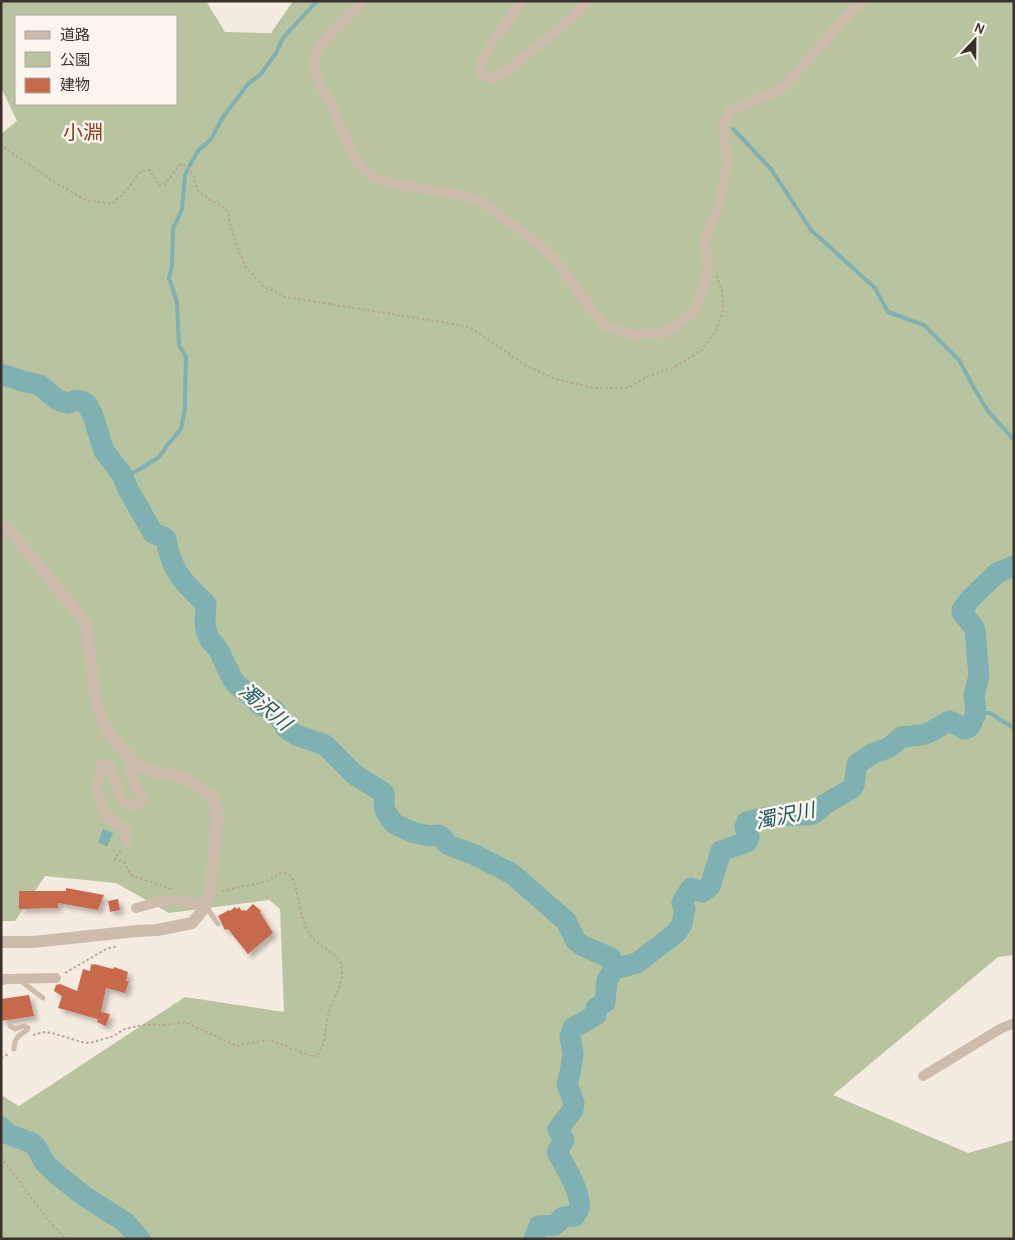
<svg xmlns="http://www.w3.org/2000/svg" width="1015" height="1240" font-family="Karla,'Noto Sans JP',sans-serif">
<style>
.green{fill:#b8c4a0;fill-rule:evenodd}
.water{fill:#7fb0b2}
.lines{fill:none;stroke-linecap:round;stroke-linejoin:round}
.stream{stroke:#7fb0b2;stroke-width:4}
.river{stroke:#7fb0b2;stroke-width:21}
.building{fill:#c8694b;filter:url(#shadow)}
.path{stroke:#b9a596;stroke-width:2;stroke-dasharray:2.5 2.5;stroke-linecap:butt}
.service{stroke:#cdbbac;stroke-width:5}
.minor{stroke:#cdbbac;stroke-width:10}
.tertiary{stroke:#cdbbac;stroke-width:12}
.labels{text-anchor:middle;dominant-baseline:central;stroke-width:5;stroke-linejoin:round;paint-order:stroke}
.neighbourhood-label{font-size:20px;fill:#8c3b22;stroke:#fbf5ee}
.water-label{font-size:20px;font-style:italic;fill:#1f5a5e;stroke:#fbf5ee}
</style>
<defs>
<filter id="shadow"><feDropShadow dx="4" dy="4" stdDeviation="2.5" flood-color="#0004"/></filter>
</defs>
<rect width="100%" height="100%" fill="#f4ebe1"/>
<path class="green" d="M1 1H206L225 32 271 33 293 1H1014V955L998 957 833 1095 968 1153 1014 1140V1239H1V1095L19 1106 185 997 284 1012 280 909 269 900 169 913 116 883 45 876 15 921H1V134L17 121 1 87ZM16 16H176V104H16Z"/>
<polygon class="water" points="103,829 113,833 107,847 98,842"/>
<g class="lines">
<g class="stream">
<polyline points="733,129 771,169 811,230 875,288 888,312 924,325 959,360 974,388 987,410 1014,440"/>
<polyline points="123,478 140,469 159,457 166,447 181,429 185,409 185,397 186,357 179,345 177,302 169,278 172,266 173,229 182,209 185,175 191,163 198,151 211,139 223,117 248,84 261,74 276,53 283,38 317,1"/>
<polyline points="976,713 990,713 1014,728"/>
</g>
<g class="river">
<path d="M1 374 26 382 40 385 56 399 63 402 68 403 77 400 82 401 87 404 93 416 104 451 121 473 128 489 153 533C157 536 163 535 166 539 171 571 184 583 206 604L205 622 206 630 210 640 218 649 233 680 238 686 247 692 260 705 274 710 287 729 296 735 325 745 355 775 384 793C385 797 384 801 384 806 385 811 391 821 395 824 408 831 423 838 438 835L442 837 448 845 475 855 511 873 566 921 576 941 583 946 611 958 614 969 607 980 605 1002 596 1008V1015L573 1028 570 1036 573 1054 570 1073 567 1084 574 1103 573 1110 558 1129 564 1140 557 1152C564 1164 583 1196 579 1209 578 1211 576 1213 575 1216L563 1217 555 1225 539 1226 534 1239"/>
<polyline points="614,969 637,963 676,933 682,924 685,909 682,903 685,897 691,888 702,892 710,886 721,851 747,842 749,837 745,827 747,822 762,818 786,815 809,815 815,813 825,804 851,789 854,785 857,764 872,754 890,747 901,737 923,735 934,730 949,721 965,729 969,727 972,722 976,713 974,695 979,676 975,630 974,627 962,613 962,610 970,599 997,573 1014,566"/>
<polyline points="1,1127 8,1134 32,1143 36,1147 45,1163 59,1176 84,1196 125,1222 140,1239"/>
</g>
</g>
<g class="building">
<polygon points="66,888 104,895 98,910 58,903 58,908 19,909 19,891 66,891"/>
<polygon points="118,899 120,910 110,912 108,901"/>
<polygon points="253,904 261,911 260,912 273,933 248,954 228,929 225,930 218,916 229,910 230,911 235,907 237,909 239,907 242,911 244,910 246,911"/>
<polygon points="91,964 93,965 94,964 113,969 114,967 128,972 126,981 129,981 125,993 106,988 101,1012 110,1014 106,1026 97,1022 98,1019 58,1008 62,996 54,991 56,985 60,984 77,991 83,969 90,971"/>
<polygon points="29,995 34,1016 1,1021 1,999"/>
</g>
<g class="lines">
<g class="path">
<polyline points="1,143 5,148 56,183 85,200 112,204 126,191 140,172 150,170 159,186 164,185 181,164 186,166 194,176 197,190 209,199 227,210 235,241 245,266 263,286 286,297 466,326 482,335 525,365 555,379 595,388 629,388 646,377 675,367 702,350 716,330 723,312 722,292 717,276"/>
<polyline points="121,850 115,859 124,862 131,875 171,889"/>
<polyline points="65,973 106,949 118,946"/>
<path d="M33 1035 44 1032 52 1033 85 1043 93 1042 111 1037 125 1029 142 1025H165L185 1022 237 1046 242 1044 270 1040 311 1056H317C326 1045 325 1030 328 1016 331 1001 342 988 342 972 342 951 318 949 309 933 301 920 298 897 294 881L291 876 285 873 279 874 264 882 222 891"/>
<polyline points="1,1058 8,1054"/>
<polyline points="1,1157 48,1220 66,1239"/>
</g>
<g class="service">
<polyline points="205,905 218,924"/>
<polyline points="21,981 43,998"/>
<path d="M10 1026 15 1029 24 1026 28 1028 27 1030C18 1036 15 1037 14 1049"/>
</g>
<g class="minor">
<polyline points="362,1 332,32 317,50 314,66 318,82 332,105 343,133 353,155 363,169 374,178 393,184 461,195 483,203 537,243 554,258 590,308 607,327 635,335 667,332 689,316 700,299 708,267 705,241 720,202 727,165 723,126 730,110 778,91 786,85 844,19 863,1"/>
<polyline points="521,1 509,19 492,42 481,64 481,73 486,77 493,78 508,70 573,17 587,1"/>
<path d="M127 842 125 828 108 818 100 801 97 788 101 765 104 763H107L110 766C114 777 118 806 133 805 138 805 140 803 143 799 141 793 136 790 134 784 131 777 129 767 132 760"/>
<polyline points="136,908 165,900 182,901 204,905"/>
<polyline points="1,980 6,979 56,978"/>
<polyline points="923,1076 1000,1029 1014,1023"/>
</g>
<polyline class="tertiary" points="1,524 15,536 86,624 96,703 107,731 138,767 154,772 182,777 198,786 212,797 216,807 217,819 210,892 202,911 192,923 157,930 137,931 33,942 1,942"/>
</g>
<g class="labels">
<g class="neighbourhood-label">
<text x="83" y="132">小淵</text>
</g>
<g class="water-label">
<text transform="translate(265 707) rotate(40)">濁沢川</text>
<text transform="translate(785 816) rotate(-12)">濁沢川</text>
</g>
</g>
<rect width="1015" height="1240" fill="none" stroke="#3b302b" stroke-width="5"/>
<rect x="15" y="15" width="162" height="90" fill="#fbf5ee" stroke="#aea6a0"/>
<rect x="25" y="31" width="25" height="8" fill="#cdbbac" stroke="#aea6a0"/>
<text x="60" y="40" font-size="15" fill="#3b302b">道路</text>
<rect x="25" y="52" width="25" height="15" fill="#b8c4a0" stroke="#aea6a0"/>
<text x="60" y="65" font-size="15" fill="#3b302b">公園</text>
<rect x="25" y="78" width="25" height="15" fill="#c8694b" stroke="#aea6a0"/>
<text x="60" y="90" font-size="15" fill="#3b302b">建物</text>
<g transform="translate(975 40) rotate(22)" stroke="#fbf5ee" stroke-width="4" paint-order="stroke">
<path d="M0-4L9 19L0 12L-9 19Z" fill="#3b302b"/>
<text y="-8" font-size="14" font-weight="bold" text-anchor="middle" fill="#3b302b">N</text>
</g>
</svg>
